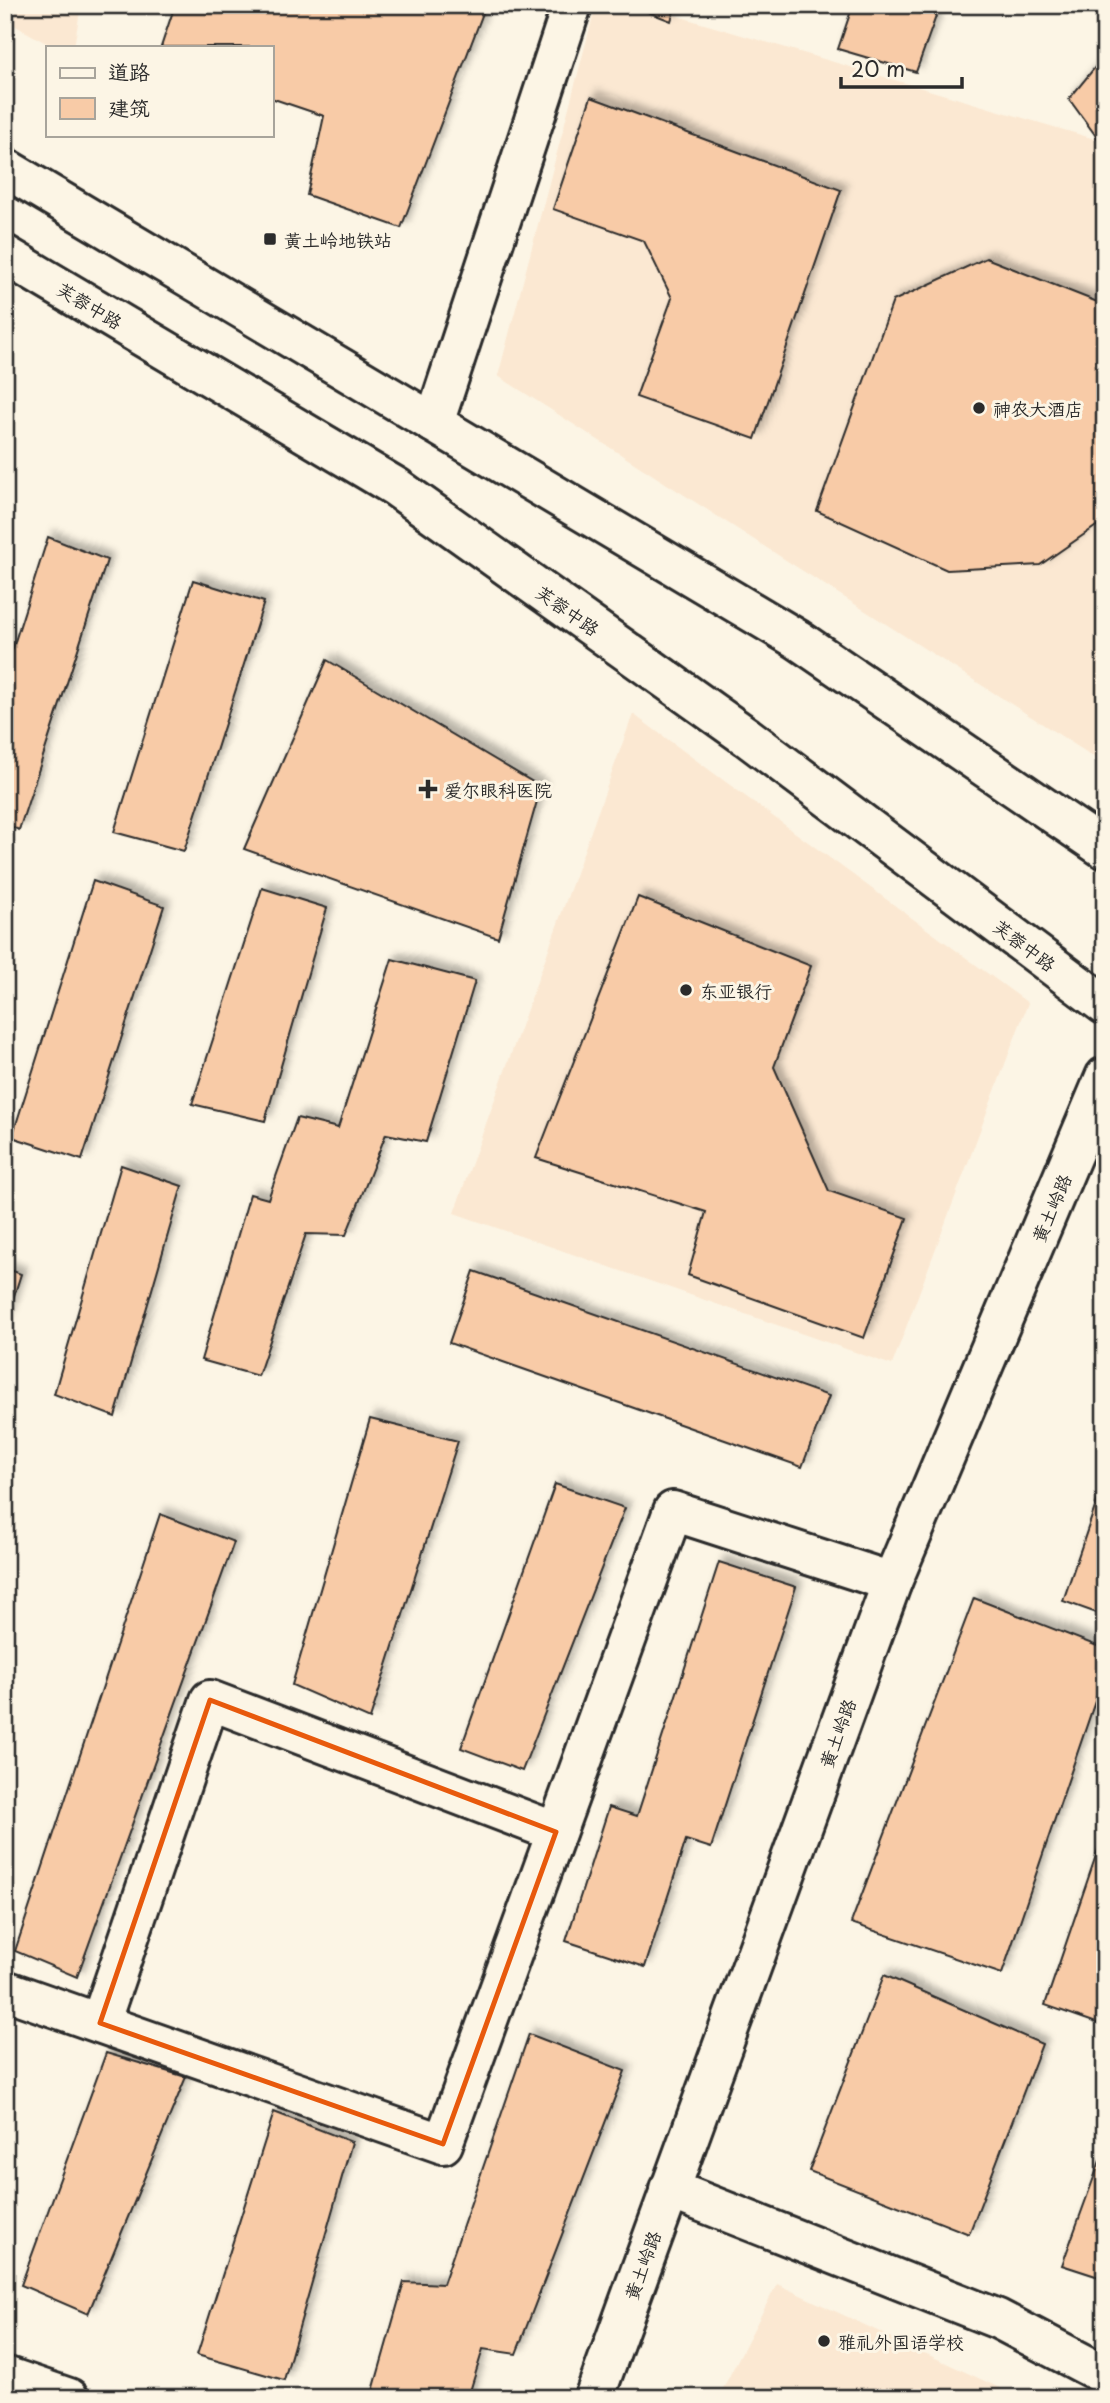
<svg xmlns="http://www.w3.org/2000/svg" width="1110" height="2403" font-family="'Playpen Sans','LXGW WenKai TC',sans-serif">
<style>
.built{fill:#fbe8d2}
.building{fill:#f8cba7;stroke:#2b2b2b;stroke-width:2;filter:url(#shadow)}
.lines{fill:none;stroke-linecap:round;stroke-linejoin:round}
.minor-casing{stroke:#2b2b2b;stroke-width:44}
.major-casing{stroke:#2b2b2b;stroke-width:44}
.minor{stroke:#fcf5e5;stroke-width:38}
.major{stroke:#fcf5e5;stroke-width:38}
.marked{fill:none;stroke:#e8590c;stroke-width:5;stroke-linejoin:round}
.poi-dot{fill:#2b2b2b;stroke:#fcf5e5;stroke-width:2.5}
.labels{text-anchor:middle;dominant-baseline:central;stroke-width:6;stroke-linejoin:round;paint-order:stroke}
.poi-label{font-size:18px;fill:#2b2b2b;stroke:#fcf5e5;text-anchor:start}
.street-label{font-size:18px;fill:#2b2b2b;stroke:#fcf5e5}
</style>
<defs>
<filter id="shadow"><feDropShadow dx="6" dy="-6" stdDeviation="3.5" flood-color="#0004"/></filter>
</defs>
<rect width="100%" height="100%" fill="#fcf5e5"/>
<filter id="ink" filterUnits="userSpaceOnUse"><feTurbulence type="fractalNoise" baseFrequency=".0143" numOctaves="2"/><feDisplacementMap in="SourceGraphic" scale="14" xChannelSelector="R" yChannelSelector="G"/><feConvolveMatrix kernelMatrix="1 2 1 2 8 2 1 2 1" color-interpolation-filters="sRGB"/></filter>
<g filter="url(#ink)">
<g class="built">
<polygon points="5,5 81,5 74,47 53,47 5,20"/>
<polygon points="596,5 640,5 1105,142 1105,764 498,376"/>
<polygon points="633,714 1028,1003 892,1365 454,1213"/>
<polygon points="777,2284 1021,2398 718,2398"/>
</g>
<g class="building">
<polygon points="175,5 486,5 401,228 307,195 324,116 271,98 271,47 161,47"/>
<polygon points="630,5 676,5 671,21"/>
<polygon points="853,5 940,5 916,72 838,49"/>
<polygon points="1105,55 1105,147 1104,147 1069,99"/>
<polygon points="591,97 841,190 755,439 636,397 672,298 644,241 553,209"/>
<polygon points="986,258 1105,305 1105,520 1040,565 947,570 817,511 893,301"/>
<polygon points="48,537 107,560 19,830 5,824 5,673"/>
<polygon points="193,580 264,602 184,851 114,832"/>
<polygon points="327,660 541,787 498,938 244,849"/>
<polygon points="93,881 164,906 82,1160 12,1137"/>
<polygon points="262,888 327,908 265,1121 192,1104"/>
<polygon points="638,897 811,966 774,1067 829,1191 907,1218 864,1338 688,1275 706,1212 536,1158"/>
<polygon points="392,959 475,981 426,1142 386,1134 346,1235 306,1234 258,1376 201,1360 250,1194 268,1199 297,1118 338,1128"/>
<polygon points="121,1165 182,1186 115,1417 54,1394"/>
<polygon points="5,1268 21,1274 5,1324"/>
<polygon points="474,1271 829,1396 802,1467 449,1343"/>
<polygon points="370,1419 458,1441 370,1719 292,1685"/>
<polygon points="1105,1478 1105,1616 1063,1601"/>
<polygon points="555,1484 625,1508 522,1771 461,1748"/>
<polygon points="160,1514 234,1542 77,1977 15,1951"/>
<polygon points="719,1562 796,1587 711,1848 686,1840 645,1967 566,1941 609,1807 637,1816"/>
<polygon points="974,1598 1105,1649 1105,1672 1002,1974 851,1923"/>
<polygon points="1105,1829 1105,2026 1045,2005"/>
<polygon points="884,1975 1042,2044 969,2234 809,2171"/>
<polygon points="529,2034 625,2071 516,2354 483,2349 468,2398 371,2398 404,2282 443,2284"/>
<polygon points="106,2053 186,2077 88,2314 21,2285"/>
<polygon points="274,2112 352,2142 284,2380 197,2355"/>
<polygon points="1105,2147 1105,2279 1062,2265"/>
</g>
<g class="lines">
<defs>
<g id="minor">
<polyline points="434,423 572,5"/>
<polyline points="5,1990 443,2144 673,1511 892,1582"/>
<polyline points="100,2023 210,1700 556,1832"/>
<polyline points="669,2189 998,2319 1105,2375"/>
<polyline points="5,2376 69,2398"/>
<polyline points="594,2398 892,1582 1105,1077"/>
</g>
<g id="major">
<polyline points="5,168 797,639 1105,849"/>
<polyline points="5,255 396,487 747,737 1105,1005"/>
</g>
</defs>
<use href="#minor" class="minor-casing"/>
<use href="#major" class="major-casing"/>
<use href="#minor" class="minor"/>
<use href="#major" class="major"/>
</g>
</g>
<path class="marked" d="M210 1700 556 1832 443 2144 100 2023Z"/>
<g class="poi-dot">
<rect x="263" y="232" width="14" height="14" rx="3.5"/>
<circle cx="979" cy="408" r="7"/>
<path d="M424.5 778.5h7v7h7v7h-7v7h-7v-7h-7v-7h7z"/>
<circle cx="686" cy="990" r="7"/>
<circle cx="824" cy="2341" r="7"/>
</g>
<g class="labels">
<g class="poi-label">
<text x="284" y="239">黄土岭地铁站</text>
<text x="993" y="408">神农大酒店</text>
<text x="444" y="789">爱尔眼科医院</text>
<text x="700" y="990">东亚银行</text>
<text x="838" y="2341">雅礼外国语学校</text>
</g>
<g class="street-label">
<text transform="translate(90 305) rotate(31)">芙蓉中路</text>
<text transform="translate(568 610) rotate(35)">芙蓉中路</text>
<text transform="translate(1025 945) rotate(37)">芙蓉中路</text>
<text transform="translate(1051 1208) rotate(-67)">黄土岭路</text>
<text transform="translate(837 1733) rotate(-70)">黄土岭路</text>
<text transform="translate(642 2265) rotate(-70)">黄土岭路</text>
</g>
</g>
<rect width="1110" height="2403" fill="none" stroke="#fcf5e5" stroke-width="28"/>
<rect x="14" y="14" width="1082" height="2375" fill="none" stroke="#2b2b2b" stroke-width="2.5" filter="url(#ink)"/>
<rect x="46" y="46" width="228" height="91" fill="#fcf5e5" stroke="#a8a49b" stroke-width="2"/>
<rect x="60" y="68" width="35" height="10" fill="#fcf5e5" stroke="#a8a49b" stroke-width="2"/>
<text x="108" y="80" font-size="21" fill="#2b2b2b">道路</text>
<rect x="60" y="98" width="35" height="21" fill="#f8cba7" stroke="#a8a49b" stroke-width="2"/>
<text x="108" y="116" font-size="21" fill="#2b2b2b">建筑</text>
<path d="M841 77v10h121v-10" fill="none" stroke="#2b2b2b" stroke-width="3.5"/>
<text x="851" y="77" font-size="21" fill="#2b2b2b" stroke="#fcf5e5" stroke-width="5" paint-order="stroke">20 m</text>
</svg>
